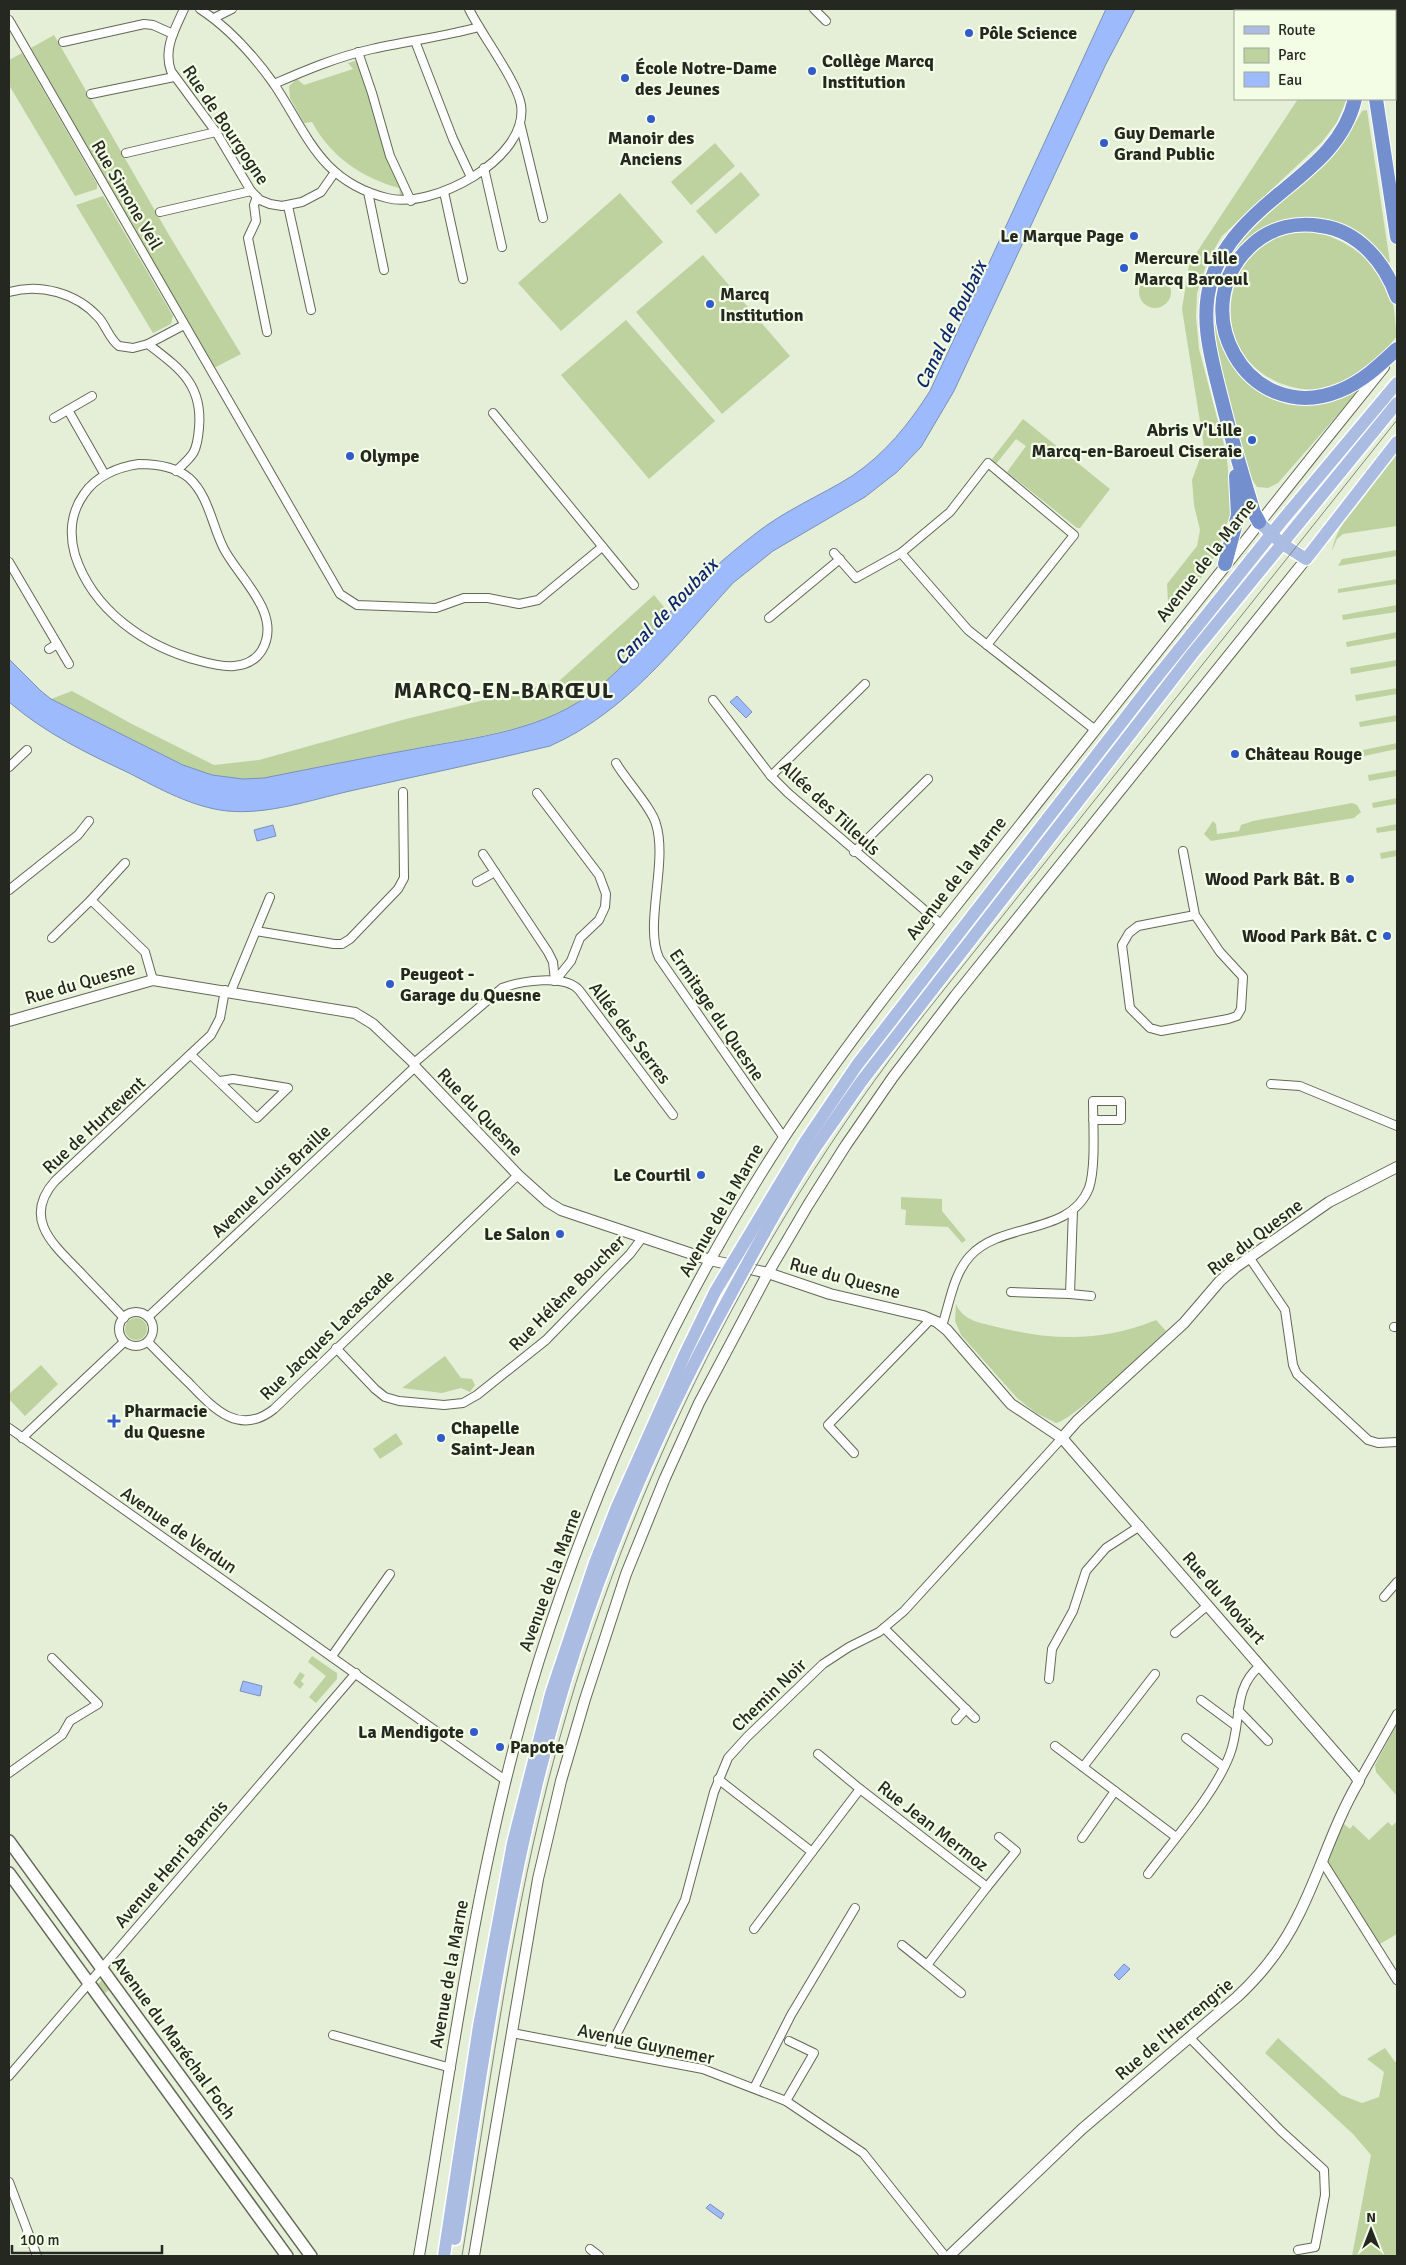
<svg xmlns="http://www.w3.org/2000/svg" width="1406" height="2265" font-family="Signika,sans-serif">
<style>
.green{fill:#bed2a0}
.water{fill:#9dbbfc;stroke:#798fba}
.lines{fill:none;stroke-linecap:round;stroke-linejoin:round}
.minor-casing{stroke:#616956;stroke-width:10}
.tertiary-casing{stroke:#616956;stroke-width:12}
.secondary-casing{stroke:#616956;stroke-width:14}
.primary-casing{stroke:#fff;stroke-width:15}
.motorway-casing{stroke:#fff;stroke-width:16}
.minor{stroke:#fff;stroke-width:8}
.tertiary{stroke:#fff;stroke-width:10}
.secondary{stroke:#fff;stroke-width:11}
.primary{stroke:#abbce2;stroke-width:12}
.motorway{stroke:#738fce;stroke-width:14}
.tram{stroke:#818778;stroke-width:1}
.poi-dot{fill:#315aca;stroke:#f3fce5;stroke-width:2}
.labels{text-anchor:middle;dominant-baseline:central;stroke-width:4.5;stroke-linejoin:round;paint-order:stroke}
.poi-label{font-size:18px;font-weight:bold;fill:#252820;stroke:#f3fce5;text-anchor:start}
.street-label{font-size:18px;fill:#252820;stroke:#f3fce5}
.water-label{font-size:19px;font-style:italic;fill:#0f276f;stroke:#f3fce5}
.district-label{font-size:22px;font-weight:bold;letter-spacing:1px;fill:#252820;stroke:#f3fce5}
</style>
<rect width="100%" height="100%" fill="#e5efd8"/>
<g class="green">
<polygon points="54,35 169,235 241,354 214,368 31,48"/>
<polygon points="22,53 97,184 97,189 75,196 9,85 9,60"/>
<path d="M355 61 359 65 404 194 400 195 399 188C362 178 330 156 312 122L304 123 290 98 289 86 297 79 304 85 353 69 348 63Z"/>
<polygon points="1298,99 1347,99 1337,122 1322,142 1222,236 1208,260 1197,293 1196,317 1199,349 1226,452 1233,513 1211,564 1180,606 1168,602 1167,584 1197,546 1200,530 1194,505 1192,480 1204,447 1182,309 1189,264"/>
<path d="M1367 110 1390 262 1388 264 1314 220 1245 245 1218 319 1270 394 1362 387 1278 483 1268 488 1257 487 1251 478C1234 417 1193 318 1228 260 1240 239 1256 224 1273 209 1311 174 1336 158 1362 111Z"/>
<polygon points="715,143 735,166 691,205 671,182"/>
<polygon points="741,172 760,195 716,234 696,211"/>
<polygon points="620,193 663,242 561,331 518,283"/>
<polygon points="103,196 173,316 171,324 153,333 76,205"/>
<path d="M1317 232C1353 243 1376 261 1391 297 1395 308 1395 324 1397 336 1383 354 1368 371 1347 382 1312 400 1262 385 1242 352 1214 306 1240 242 1294 233 1301 232 1310 232 1317 232Z"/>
<polygon points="703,255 790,356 722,414 636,312"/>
<circle cx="1155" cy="292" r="16"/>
<polygon points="626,320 715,421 649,479 561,375"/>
<polygon points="1023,419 1110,489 1080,528 1077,528 1007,472 1026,446 1016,439 996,464 992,459"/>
<path d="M1397 454V526L1343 534 1337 539 1332 551C1336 521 1377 479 1397 454Z"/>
<polygon points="1397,550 1397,556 1338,566 1342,559"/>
<polygon points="1397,579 1397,584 1338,593 1338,589"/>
<path d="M654 595 669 613C640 647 611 686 570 707 523 732 469 738 417 748 366 757 315 768 264 778L243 779 212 775 183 765 51 699 72 691 132 724 214 765 259 760 406 719 558 682Z"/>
<polygon points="1397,605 1397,612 1343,620 1342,615"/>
<polygon points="1397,632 1397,638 1347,647 1346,642"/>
<polygon points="1397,660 1397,666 1351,674 1350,668"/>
<polygon points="1397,688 1397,694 1356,701 1355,695"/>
<polygon points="1397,715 1397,721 1360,727 1359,722"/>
<polygon points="1397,743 1397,749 1364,756 1363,750"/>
<polygon points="1397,770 1397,776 1369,781 1368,775"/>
<polygon points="1397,798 1397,804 1373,808 1372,803"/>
<polygon points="1352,803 1357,805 1361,812 1354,818 1211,841 1204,834 1213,821 1216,824 1217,834 1239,831 1241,825 1253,821"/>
<polygon points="1397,824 1397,830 1377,833 1376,828"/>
<polygon points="1397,850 1397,856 1381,859 1380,853"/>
<polygon points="901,1197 942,1199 942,1211 966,1240 962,1243 948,1227 905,1225 906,1210 901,1209"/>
<path d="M956 1304C963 1321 981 1323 997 1327 1055 1341 1101 1342 1156 1320L1166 1331C1148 1347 1074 1420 1056 1423L1036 1413 1017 1398 961 1335 955 1321Z"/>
<circle cx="136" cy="1329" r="11"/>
<polygon points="445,1356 461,1378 472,1379 475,1385 470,1392 461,1388 442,1393 402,1388"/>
<polygon points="41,1365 58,1384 25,1416 9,1399 9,1394"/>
<polygon points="396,1433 403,1444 380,1459 373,1449"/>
<polygon points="312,1656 337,1673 337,1679 316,1703 309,1697 326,1676 308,1662"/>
<polygon points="300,1672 305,1675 301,1681 304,1684 300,1689 293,1683"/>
<polygon points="1397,1724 1397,1796 1376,1772 1375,1765"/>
<polygon points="1397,1821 1397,1934 1380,1944 1327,1860 1344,1824 1350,1829 1353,1825 1369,1840 1388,1822 1392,1826"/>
<polygon points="103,1979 112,1988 101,1996 96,1986"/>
<polygon points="1278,2038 1341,2095 1362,2103 1379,2097 1384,2072 1367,2059 1385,2048 1395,2062 1397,2061 1397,2256 1352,2256 1371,2155 1353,2134 1265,2053"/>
</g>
<g class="water">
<path d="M1106 9H1135L1106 64 954 391 921 447 897 472 865 497 773 551 733 583C677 644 627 712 550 746 484 762 417 776 350 791 311 800 268 815 227 811 192 807 160 789 129 773 86 753 45 733 9 702V659L41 691 51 699 183 765 212 775 243 779 264 778C314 768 364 758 414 749 477 737 546 731 598 688 625 666 647 638 670 612 696 583 724 558 755 534 785 510 820 496 852 476 885 454 909 424 930 391Z"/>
<polygon points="737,696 752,712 746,718 730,702"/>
<polygon points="273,825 276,836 257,841 254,830"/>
<polygon points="243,1681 262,1686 260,1696 240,1691"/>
<polygon points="1124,1964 1130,1969 1119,1980 1114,1975"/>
<polygon points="710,2204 724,2214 721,2219 706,2208"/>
</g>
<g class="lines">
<defs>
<g id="minor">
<path d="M184 9C175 29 163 49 171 71L216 132 251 191 260 200 270 204 282 206 302 202 321 192 335 172"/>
<path d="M200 9C229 28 254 56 274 84 308 135 320 181 387 198 432 210 529 159 521 105 517 81 481 34 469 9"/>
<polyline points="814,9 826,21"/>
<polyline points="214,18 232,9"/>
<polyline points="9,20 340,594 357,605 436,608 464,598 488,598 519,604 538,600 602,547"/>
<polyline points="415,41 453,139 471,177"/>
<polyline points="63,42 144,24 153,25 173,34"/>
<polyline points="358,52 372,93 390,156 411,201"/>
<path d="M274 84C306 70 337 57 372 49 407 41 443 37 479 27"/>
<polyline points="91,94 174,77"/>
<polyline points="520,123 543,218"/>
<polyline points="126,153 216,132"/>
<polyline points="484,168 502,247"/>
<polyline points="368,192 384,270"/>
<polyline points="444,192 463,279"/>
<polyline points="257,197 254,205 256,221 248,238 267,332"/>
<polyline points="288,206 311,310"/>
<polyline points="160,212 251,191"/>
<path d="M9 292C40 283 77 293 99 318 106 326 110 340 119 346L133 348 148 344C179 368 203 384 199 428 197 452 194 455 176 471"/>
<polyline points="148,344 184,325"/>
<polyline points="68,410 105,475"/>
<polyline points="493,413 634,585"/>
<polyline points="54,418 92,396"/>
<path d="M139 464C156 464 176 467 189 478 209 496 212 526 224 549 239 578 283 614 262 650 256 660 246 665 234 666 223 667 211 664 200 661 146 647 93 611 75 555 69 534 71 512 84 494 96 476 118 467 139 464Z"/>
<polyline points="834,553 856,578 901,553 968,630 1094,729"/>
<polyline points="901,553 950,512 988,463 1074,535 987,645"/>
<polyline points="9,562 69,664"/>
<polyline points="769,618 840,559"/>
<polyline points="49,649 57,644"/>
<polyline points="713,700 771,776 788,793 942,925"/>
<path d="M616 763C625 779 652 808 656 824 668 862 644 925 659 958L784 1138"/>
<polyline points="9,767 27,750"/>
<polyline points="771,776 865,684"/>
<polyline points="537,793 599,875 606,894 605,907 599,920 580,938 571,961 555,981"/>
<polyline points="1183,851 1195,915 1220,952 1243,977 1241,1009 1237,1016 1228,1019 1161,1031 1150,1028 1130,1008 1122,945 1129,933 1138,926 1195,915"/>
<polyline points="854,852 928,779"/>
<polyline points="483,854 548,952 553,962 555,981"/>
<polyline points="125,863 91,900 145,952 153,980"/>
<polyline points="477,882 495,872"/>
<polyline points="9,890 78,835 89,821"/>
<polyline points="256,931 334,944 342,944 350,939 398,889 404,878 403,792"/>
<polyline points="52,938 91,900"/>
<polyline points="231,991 270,897"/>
<polyline points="191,1055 257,1118 288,1088 233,1079 220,1081"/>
<path d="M414 1063 502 988C521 981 565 974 579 990L673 1115"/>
<polyline points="1271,1084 1300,1086 1397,1126"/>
<polyline points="1073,1210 1070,1294 1091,1296"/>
<polyline points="1249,1257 1285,1310 1293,1365 1297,1374 1368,1440 1378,1443 1397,1442"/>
<polyline points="1011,1292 1070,1294"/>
<circle cx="136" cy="1329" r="17"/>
<polyline points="148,1317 415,1067"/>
<path d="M124 1318C110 1303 95 1288 81 1273 55 1246 21 1219 55 1181L211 1035 220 1018 225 990"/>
<path d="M942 1326C950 1302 953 1275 970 1256 1002 1221 1070 1236 1089 1188 1096 1168 1093 1123 1093 1101H1121V1120H1093"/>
<polyline points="1394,1327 1397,1327"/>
<path d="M148 1342C162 1356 175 1370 189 1383 213 1408 239 1437 274 1409L518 1175"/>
<polyline points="336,1348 375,1389 385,1397 399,1401 444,1405 463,1403 477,1395 546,1340 630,1254 642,1238"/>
<polyline points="9,1428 505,1780"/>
<polyline points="22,1438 124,1342"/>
<polyline points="854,1453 828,1425 931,1319"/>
<polyline points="1384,1597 1397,1582"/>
<polyline points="884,1628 975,1718"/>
<polyline points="1175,1633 1208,1605"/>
<polyline points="332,1656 390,1574"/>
<polyline points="1049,1679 1052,1649 1073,1611 1086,1571 1106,1548 1140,1526"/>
<polyline points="1201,1700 1236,1726"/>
<polyline points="1238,1710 1268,1741"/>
<polyline points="956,1720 966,1709"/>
<polyline points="1186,1738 1224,1767"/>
<polyline points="1055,1746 1176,1837"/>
<polyline points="1083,1767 1155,1674"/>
<polyline points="9,1773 62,1735 70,1721 98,1704 52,1658"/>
<polyline points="718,1779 812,1852 754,1929"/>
<polyline points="1359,1781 1397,1714"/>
<polyline points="860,1789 987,1887 1016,1851 999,1837"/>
<polyline points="1082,1838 1115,1791"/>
<polyline points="812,1852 860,1789 818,1754"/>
<polyline points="1322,1861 1397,1980"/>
<path d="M1148 1874C1174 1839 1215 1794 1230 1754 1242 1723 1232 1688 1260 1666"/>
<polyline points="902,1945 927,1965"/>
<polyline points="961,1993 927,1965 987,1887"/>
<polyline points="512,2033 703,2069 786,2101 863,2153 945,2256"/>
<polyline points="333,2035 451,2068"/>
<polyline points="1189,2037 1281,2131 1324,2170 1325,2195 1315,2247 1298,2250"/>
<polyline points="608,2051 685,1900 714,1792 728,1758 747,1737 823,1664 849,1647 879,1632 904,1611 1062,1438"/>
<polyline points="9,2076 356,1673"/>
<polyline points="754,2088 791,2015 855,1908"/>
<polyline points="786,2101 814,2053 789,2041"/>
<polyline points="9,2182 37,2256"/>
<polyline points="590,2249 599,2256"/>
</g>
<g id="tertiary">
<path d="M9 1021 153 980 355 1013 373 1024 414 1063 415 1067 518 1175 548 1202 561 1210 710 1260 768 1273 830 1294 923 1316 937 1322 947 1330 1011 1404 1062 1438 1353 1773 1359 1781C1334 1823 1321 1870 1299 1914 1284 1945 1263 1973 1237 1997L1082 2129 949 2256"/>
<polyline points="1062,1438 1077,1421 1184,1323 1220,1281 1236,1267 1329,1202 1397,1167"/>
<path d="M419 2256C453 2056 478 1854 539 1660 597 1477 678 1300 783 1139 861 1021 952 912 1039 801 1153 656 1268 511 1384 367"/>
<polyline points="474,2256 538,1879 561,1781 585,1699 626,1574 665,1478 699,1403 768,1273 808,1205 846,1145 893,1077 955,996 1306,559"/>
</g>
<g id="secondary">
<polyline points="9,1841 311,2256"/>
<polyline points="9,1873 287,2256"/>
</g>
<g id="primary">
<polyline points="1259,522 1281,543 1306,559 1397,442"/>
<path d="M455 2239C479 2089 499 1938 535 1791 577 1617 645 1450 731 1294 758 1244 784 1195 815 1148 830 1126 846 1104 861 1082L1192 654 1397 403"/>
<polyline points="444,2256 479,2026 513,1843 551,1694 595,1563 617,1507 685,1354 715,1292 805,1142 857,1065 1153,682 1280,523 1397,383"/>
</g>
<g id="motorway">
<polyline points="1362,9 1362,11"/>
<polyline points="1388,9 1389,11"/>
<polyline points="1395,49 1397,65"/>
<polyline points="1376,99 1397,237"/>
<path d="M1397 297C1385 263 1359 231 1321 226 1297 222 1273 227 1254 243 1180 306 1247 428 1339 391 1362 382 1380 365 1397 349"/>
<path d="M1259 522 1254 513C1243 477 1232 441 1223 405 1213 364 1198 320 1212 278 1223 243 1251 217 1279 194 1312 167 1345 142 1355 99"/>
<polyline points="1225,564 1238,515 1236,476"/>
</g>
</defs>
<use href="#minor" class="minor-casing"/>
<use href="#tertiary" class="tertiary-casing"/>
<use href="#secondary" class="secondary-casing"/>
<use href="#primary" class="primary-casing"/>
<use href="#motorway" class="motorway-casing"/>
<use href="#minor" class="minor"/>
<use href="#tertiary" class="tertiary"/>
<use href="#secondary" class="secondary"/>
<use href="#primary" class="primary"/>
<use href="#motorway" class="motorway"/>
<path class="tram" d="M462 2256C488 2099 508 1940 547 1786 617 1509 747 1241 923 1016L1397 420"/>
</g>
<g class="poi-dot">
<circle cx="969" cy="33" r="5"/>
<circle cx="812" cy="71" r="5"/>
<circle cx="625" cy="78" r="5"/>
<circle cx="651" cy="119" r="5"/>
<circle cx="1104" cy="143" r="5"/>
<circle cx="1134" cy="236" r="5"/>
<circle cx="1124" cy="268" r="5"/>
<circle cx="710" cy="304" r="5"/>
<circle cx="1252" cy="440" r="5"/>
<circle cx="350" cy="456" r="5"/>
<circle cx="1235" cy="754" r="5"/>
<circle cx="1350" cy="879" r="5"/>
<circle cx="1387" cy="936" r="5"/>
<circle cx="390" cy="984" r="5"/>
<circle cx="701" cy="1175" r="5"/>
<circle cx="560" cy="1234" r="5"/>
<path d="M111.5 1413.5h5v5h5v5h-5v5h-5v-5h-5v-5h5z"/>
<circle cx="441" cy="1438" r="5"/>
<circle cx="474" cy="1732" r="5"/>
<circle cx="500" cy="1747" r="5"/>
</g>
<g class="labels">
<g class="poi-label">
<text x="979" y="33">Pôle Science</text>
<text x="822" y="61">Collège Marcq<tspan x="822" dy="21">Institution</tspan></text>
<text x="635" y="68">École Notre-Dame<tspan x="635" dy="21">des Jeunes</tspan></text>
<text x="1114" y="133">Guy Demarle<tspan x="1114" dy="21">Grand Public</tspan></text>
<text x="651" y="138" text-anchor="middle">Manoir des<tspan x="651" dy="21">Anciens</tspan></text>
<text x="1124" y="236" text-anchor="end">Le Marque Page</text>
<text x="1134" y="258">Mercure Lille<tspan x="1134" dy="21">Marcq Baroeul</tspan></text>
<text x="720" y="294">Marcq<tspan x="720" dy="21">Institution</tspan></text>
<text x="1242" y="430" text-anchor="end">Abris V'Lille<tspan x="1242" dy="21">Marcq-en-Baroeul Ciseraie</tspan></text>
<text x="360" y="456">Olympe</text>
<text x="1245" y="754">Château Rouge</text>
<text x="1340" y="879" text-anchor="end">Wood Park Bât. B</text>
<text x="1377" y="936" text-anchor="end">Wood Park Bât. C</text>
<text x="400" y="974">Peugeot -<tspan x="400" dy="21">Garage du Quesne</tspan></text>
<text x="691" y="1175" text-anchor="end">Le Courtil</text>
<text x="550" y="1234" text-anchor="end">Le Salon</text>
<text x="124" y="1411">Pharmacie<tspan x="124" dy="21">du Quesne</tspan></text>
<text x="451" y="1428">Chapelle<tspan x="451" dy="21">Saint-Jean</tspan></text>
<text x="464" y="1732" text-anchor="end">La Mendigote</text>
<text x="510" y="1747">Papote</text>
</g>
<g class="street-label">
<text transform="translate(226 125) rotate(56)">Rue de Bourgogne</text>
<text transform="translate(127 195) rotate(60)">Rue Simone Veil</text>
<text transform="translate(1206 560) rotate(-52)">Avenue de la Marne</text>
<text transform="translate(830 808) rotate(43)">Allée des Tilleuls</text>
<text transform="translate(956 878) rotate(-52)">Avenue de la Marne</text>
<text transform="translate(80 983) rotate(-16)">Rue du Quesne</text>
<text transform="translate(717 1015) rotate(56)">Ermitage du Quesne</text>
<text transform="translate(630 1033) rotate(53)">Allée des Serres</text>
<text transform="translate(480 1112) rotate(46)">Rue du Quesne</text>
<text transform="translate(94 1125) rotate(-43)">Rue de Hurtevent</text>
<text transform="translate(271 1181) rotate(-43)">Avenue Louis Braille</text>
<text transform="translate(721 1210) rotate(-60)">Avenue de la Marne</text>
<text transform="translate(1255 1237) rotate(-37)">Rue du Quesne</text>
<text transform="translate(845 1278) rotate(15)">Rue du Quesne</text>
<text transform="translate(567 1293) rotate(-45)">Rue Hélène Boucher</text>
<text transform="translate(327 1335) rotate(-44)">Rue Jacques Lacascade</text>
<text transform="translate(179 1530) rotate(35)">Avenue de Verdun</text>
<text transform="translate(550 1580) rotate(-70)">Avenue de la Marne</text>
<text transform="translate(1224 1598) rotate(49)">Rue du Moviart</text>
<text transform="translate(769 1695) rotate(-44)">Chemin Noir</text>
<text transform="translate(933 1826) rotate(38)">Rue Jean Mermoz</text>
<text transform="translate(171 1864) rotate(-49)">Avenue Henri Barrois</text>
<text transform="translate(449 1974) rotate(-80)">Avenue de la Marne</text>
<text transform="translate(1174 2029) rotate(-40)">Rue de l'Herrengrie</text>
<text transform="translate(174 2038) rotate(54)">Avenue du Maréchal Foch</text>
<text transform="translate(646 2044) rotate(12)">Avenue Guynemer</text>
</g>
<g class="water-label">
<text transform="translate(951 325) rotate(-64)">Canal de Roubaix</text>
<text transform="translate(666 612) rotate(-46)">Canal de Roubaix</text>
</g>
<g class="district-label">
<text x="504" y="690">MARCQ-EN-BARŒUL</text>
</g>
</g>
<rect width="1406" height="2265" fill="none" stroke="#252820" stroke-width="20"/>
<rect x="1234" y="10" width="162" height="90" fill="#f3fce5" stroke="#a1a796"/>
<rect x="1244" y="26" width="25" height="8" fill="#abbce2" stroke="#a1a796"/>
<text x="1278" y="35" font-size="15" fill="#252820">Route</text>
<rect x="1244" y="48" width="25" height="15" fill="#bed2a0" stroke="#a1a796"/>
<text x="1278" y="60" font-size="15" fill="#252820">Parc</text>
<rect x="1244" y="72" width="25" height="15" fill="#9dbbfc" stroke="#a1a796"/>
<text x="1278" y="85" font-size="15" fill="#252820">Eau</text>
<g transform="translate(1371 2230)" stroke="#f3fce5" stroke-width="4" paint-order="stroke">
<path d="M0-4L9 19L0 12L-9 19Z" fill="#252820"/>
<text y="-8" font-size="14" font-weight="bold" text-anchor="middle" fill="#252820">N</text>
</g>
<path d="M12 2245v8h150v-8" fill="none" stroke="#252820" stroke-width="2.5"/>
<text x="20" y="2245" font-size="15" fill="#252820" stroke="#f3fce5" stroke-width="4" paint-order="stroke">100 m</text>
</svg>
